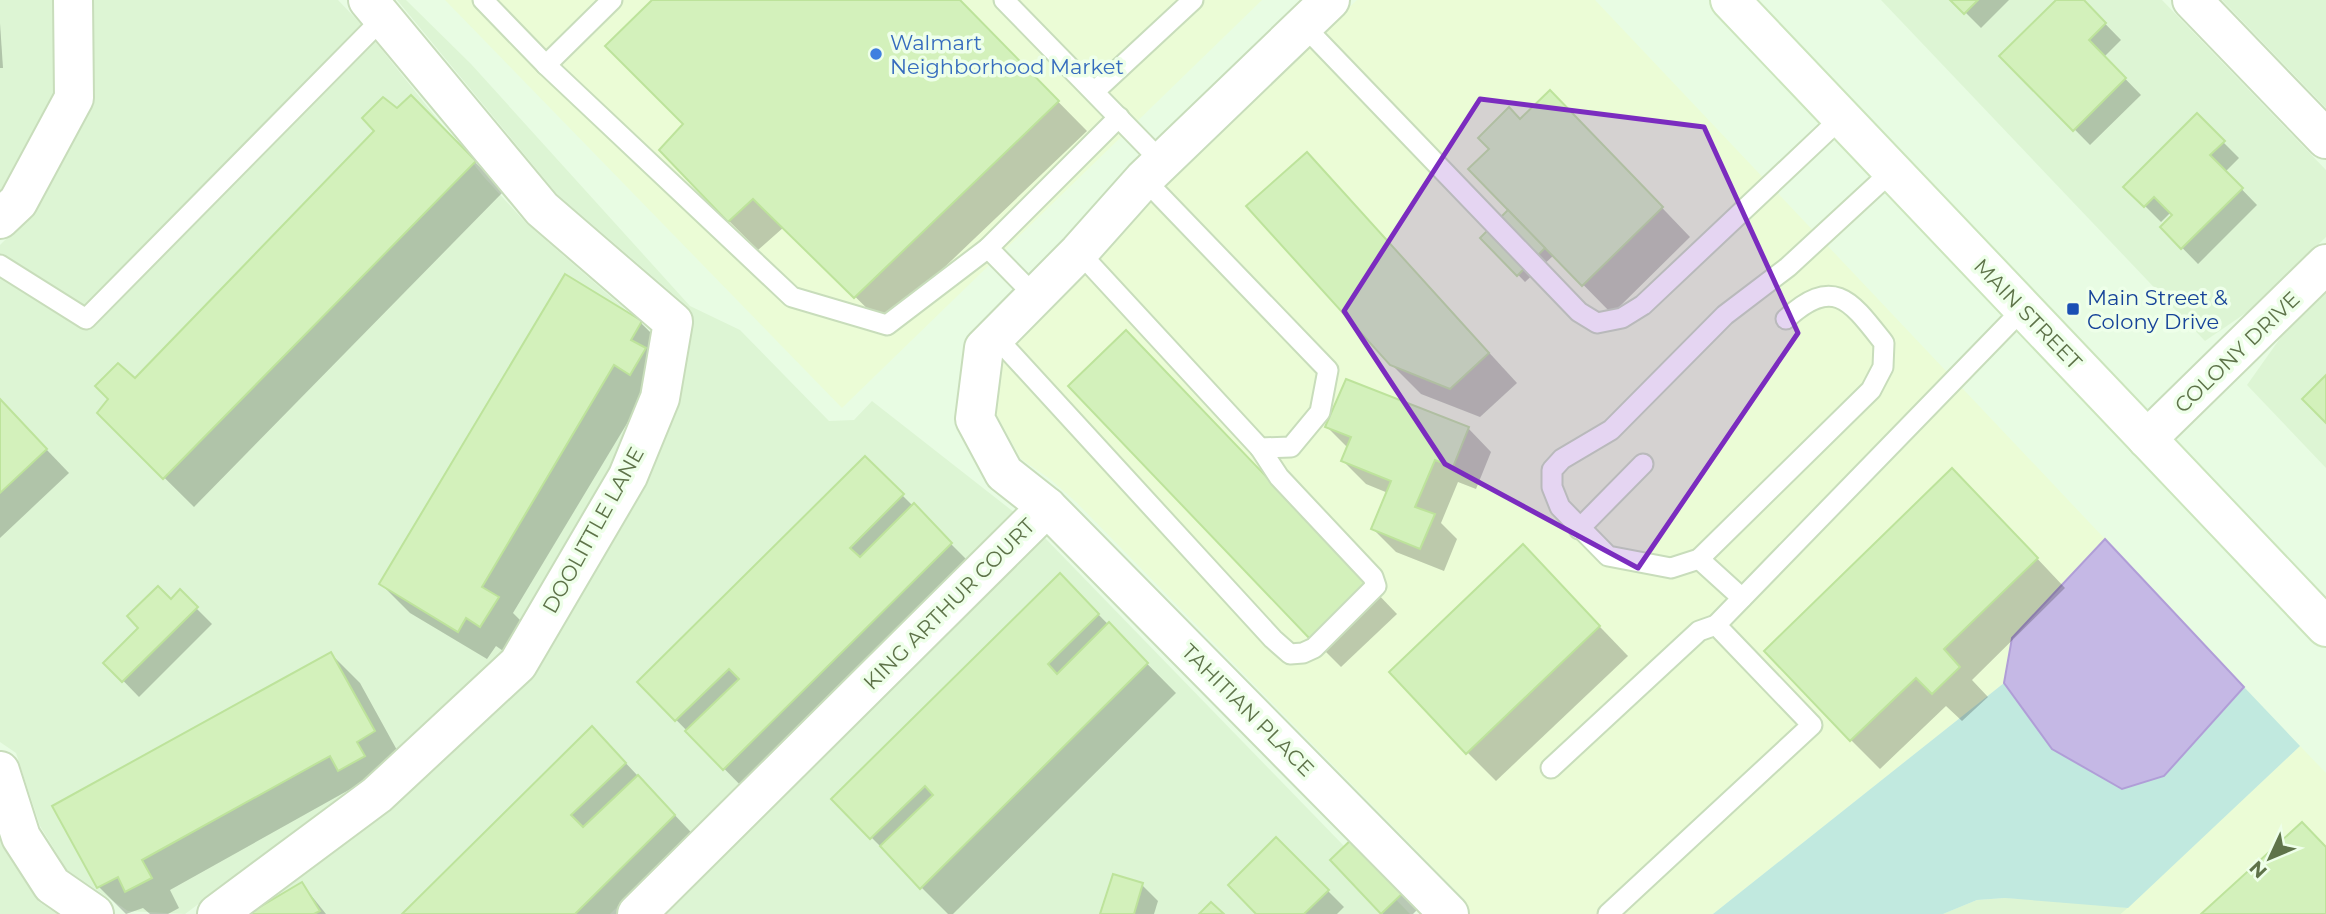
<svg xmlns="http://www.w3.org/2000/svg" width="2326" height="914" font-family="Montserrat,sans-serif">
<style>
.residential{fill:#ddf5d4}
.commercial{fill:#ebfcd6}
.green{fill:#c1e9df}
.water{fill:#c5b8e5;stroke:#b09ed7;stroke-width:2}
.shadow{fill:#0003}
.building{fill:#d3f1bb;stroke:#bde39b;stroke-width:2}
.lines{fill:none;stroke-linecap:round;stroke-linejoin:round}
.service-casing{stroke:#c8ddbb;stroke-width:23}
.minor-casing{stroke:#c8ddbb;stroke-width:42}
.secondary-casing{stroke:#cce5bd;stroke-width:42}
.service{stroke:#fff;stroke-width:19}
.minor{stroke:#fff;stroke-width:38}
.secondary{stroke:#fff;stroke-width:38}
.marked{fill:#7b2cbf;fill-opacity:0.2;stroke:#7b2cbf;stroke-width:5;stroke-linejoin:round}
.shop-dot{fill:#3f7fe0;stroke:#eeffe9;stroke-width:2.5}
.transit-dot{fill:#1a4fb4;stroke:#eeffe9;stroke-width:2.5}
.labels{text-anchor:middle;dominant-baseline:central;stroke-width:7;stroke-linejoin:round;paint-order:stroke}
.shop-label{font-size:21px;fill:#366cbe;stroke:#eeffe9;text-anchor:start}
.transit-label{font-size:21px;fill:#164399;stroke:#eeffe9;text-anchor:start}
.street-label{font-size:21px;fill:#5e7349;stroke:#eeffe9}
</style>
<rect width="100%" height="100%" fill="#e8fce3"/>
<g class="residential">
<polygon points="0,0 53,0 53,95 0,193"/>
<polygon points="93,0 338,0 361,24 484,177 526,223 651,332 641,394 610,468 502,652 365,780 185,914 128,911 67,870 40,826 16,753 0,742 0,245 36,209 92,106"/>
<polygon points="397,0 406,0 471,64 690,306 740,330 829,421 854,420 872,401 1015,513 610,914 249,914 388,811 535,672 645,484 678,403 693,324 687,306 557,194"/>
<polygon points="1881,0 2162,0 2326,170 2326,237 2253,308 2205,341"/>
<polygon points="2222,0 2326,0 2326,108"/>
<polygon points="2326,292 2326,468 2247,385 2281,337"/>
<polygon points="1044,537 1410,914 664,914"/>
<polygon points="0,838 4,849 39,902 57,914 0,914"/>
<polygon points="2005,898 2078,902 2128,908 2121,914 1943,914 1977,900"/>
</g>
<g class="commercial">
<polygon points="445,0 1262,0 842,408"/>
<polygon points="1357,0 1595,0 2105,539 2012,638 2004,683 1713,914 1470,914 1464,899 1076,502 1050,479 1021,459 996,414 1002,356 1158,192"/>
<polygon points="2300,746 2326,773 2326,914 2121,914"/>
</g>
<polygon class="green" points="2004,683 2052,749 2164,776 2244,687 2300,746 2128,908 2005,898 1977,900 1943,914 1713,914"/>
<polygon class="water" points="2105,539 2244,687 2164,776 2122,789 2052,749 2004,683 2012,638"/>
<g class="shadow">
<polygon points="654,0 958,0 1087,131 884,325 784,227 758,250 729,221 685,124"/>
<polygon points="1953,0 2009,0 1981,28"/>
<polygon points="2059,0 2082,0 2121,40 2104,57 2141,95 2090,145 2002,56"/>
<polygon points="0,23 3,68 0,68"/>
<polygon points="411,98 504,191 194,507 99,413 110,400 136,381"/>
<polygon points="2197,116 2239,158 2225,172 2257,205 2198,264 2162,227 2174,215 2171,212 2161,222 2126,187"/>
<polygon points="1520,121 1579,121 1690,237 1612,314 1554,255 1525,282 1483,238 1508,213"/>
<polygon points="1307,154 1517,383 1480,417 1421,394 1391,364"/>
<polygon points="565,277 641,323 670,352 513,613 527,627 509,655 496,646 487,659 410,613 381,584"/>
<polygon points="1155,362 1397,614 1341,667 1312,638"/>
<polygon points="0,401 69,473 0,538"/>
<polygon points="1327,427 1468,428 1491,452 1476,489 1458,482 1441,523 1457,539 1444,571 1396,552 1373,529 1388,493 1366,484 1343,461 1348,448"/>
<polygon points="865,458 980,573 753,798 639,682"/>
<polygon points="1981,499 2065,588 1972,680 1988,697 1962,721 1946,706 1880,769 1851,740"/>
<polygon points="1551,576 1628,656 1496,781 1467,752"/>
<polygon points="180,592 212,624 139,697 106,663"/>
<polygon points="1089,605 1176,693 953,914 948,914 871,837"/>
<polygon points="331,654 360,683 403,761 368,799 356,786 170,890 179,908 168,914 150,914 143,908 126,914 99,887"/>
<polygon points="621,758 703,845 633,914 404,914"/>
<polygon points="1355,838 1421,906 1413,914 1383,914 1332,860"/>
<polygon points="1276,839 1344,907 1337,914 1259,914"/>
<polygon points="302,884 326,914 252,914"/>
<polygon points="1142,885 1158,901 1154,914 1102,914"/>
</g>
<g class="building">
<polygon points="652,0 960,0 1059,101 854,298 753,199 728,222 659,150 683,124 605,46"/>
<polygon points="1950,0 1978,0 1964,14"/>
<polygon points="2056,0 2084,0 2106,23 2089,40 2126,78 2073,131 1999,56"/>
<polygon points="1550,90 1663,207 1582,286 1468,169 1489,149 1478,138 1509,107 1520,119"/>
<polygon points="411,95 476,161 163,479 97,413 108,399 95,386 118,363 135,378 374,131 362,118 383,97 397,108"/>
<polygon points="2197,113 2225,141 2210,155 2243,188 2181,249 2160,227 2172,215 2154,197 2144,207 2123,187"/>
<polygon points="1307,152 1489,353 1450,389 1390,365 1246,206"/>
<polygon points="1508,210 1545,248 1517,276 1480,238"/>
<polygon points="565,274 642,321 631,340 646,348 630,375 614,365 482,587 499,597 480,627 466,618 458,632 379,584"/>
<polygon points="1126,330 1369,584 1311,640 1068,386"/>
<polygon points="2326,375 2326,423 2302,399"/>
<polygon points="1346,379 1469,427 1453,467 1435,460 1415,507 1435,514 1420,549 1371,529 1391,481 1341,461 1351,437 1325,427"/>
<polygon points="0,399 47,449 0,493"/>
<polygon points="865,456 904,494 850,548 860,557 914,503 952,543 723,770 685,731 739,679 729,669 675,721 637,682"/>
<polygon points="1952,468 2038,558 1944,649 1960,667 1932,694 1916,678 1850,741 1764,651"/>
<polygon points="1523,544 1600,626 1466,754 1389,672"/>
<polygon points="1060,573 1099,614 1048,664 1057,674 1109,622 1148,663 920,889 880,846 933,795 925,786 870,839 831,799"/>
<polygon points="158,586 171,599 180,589 198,607 122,682 103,663 138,628 127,616"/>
<polygon points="331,652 375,731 357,742 365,756 338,771 330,756 142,860 152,878 125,892 118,877 97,888 52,806"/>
<polygon points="592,726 626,763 571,815 583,827 638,775 675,815 575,914 402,914"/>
<polygon points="2302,822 2326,847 2326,914 2201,914"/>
<polygon points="1355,836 1407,889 1381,914 1330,860"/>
<polygon points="1276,837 1329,890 1304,914 1256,914 1228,885"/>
<polygon points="1113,874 1143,883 1134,914 1100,914"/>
<polygon points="302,882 320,911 314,914 248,914"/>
<polygon points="1211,902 1224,914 1199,914"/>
</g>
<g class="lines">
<defs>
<g id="service">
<polyline points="483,0 546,65 792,297 887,325 988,248"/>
<polyline points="1004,0 1162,162"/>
<polyline points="1304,26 1579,312 1597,323 1622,318 1643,305 1842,117"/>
<polyline points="546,65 612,0"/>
<polyline points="1095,91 1193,0"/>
<polyline points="1079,252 1260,448 1291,447 1320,412 1328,370 1144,179"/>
<polyline points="0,265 86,319 383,18"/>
<polyline points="1035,296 988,248 1119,117"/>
<polyline points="996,337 1273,639 1290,654 1303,653 1314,648 1376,586 1373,577 1279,477 1260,448"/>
<polyline points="1579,529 1643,464"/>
<polyline points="1699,559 1671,568 1608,556 1560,507 1552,487 1552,470 1562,459 1611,430 1725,315 1788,267 1892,171"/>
<path d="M1742 598 1699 559 1871 390 1883 367 1884 343C1851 301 1834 275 1786 319"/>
<polyline points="1551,768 1699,631 1716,625"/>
<polyline points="1608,914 1812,725 1716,625 2023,309"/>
</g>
<g id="minor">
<polyline points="1330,0 1144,179 1079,252 984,348 975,419 1004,473 1047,507 1449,914"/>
<polyline points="2192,0 2326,139"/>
<polyline points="0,219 18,202 74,98 73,0"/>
<polyline points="2147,439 2326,264"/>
<polyline points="0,771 21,837 52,885 94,914"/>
<polyline points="217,914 377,795 518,664 628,476 660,398 673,322 542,209 368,0"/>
<polyline points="637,914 1047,507"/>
</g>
<polyline id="secondary" points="1730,0 2326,627"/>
</defs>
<use href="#service" class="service-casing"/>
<use href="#minor" class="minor-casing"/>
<use href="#secondary" class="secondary-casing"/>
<use href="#service" class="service"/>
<use href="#minor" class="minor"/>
<use href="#secondary" class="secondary"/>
</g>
<path class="marked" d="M1480 99 1704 127 1798 333 1638 568 1445 464 1344 311Z"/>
<circle class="shop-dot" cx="876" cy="54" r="7"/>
<rect class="transit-dot" x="2066" y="302" width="14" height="14" rx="3.5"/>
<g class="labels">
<g class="shop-label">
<text x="890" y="42">Walmart<tspan x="890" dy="24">Neighborhood Market</tspan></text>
</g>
<g class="transit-label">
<text x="2087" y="297">Main Street &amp;<tspan x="2087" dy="24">Colony Drive</tspan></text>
</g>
<g class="street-label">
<text transform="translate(2028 314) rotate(46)">MAIN STREET</text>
<text transform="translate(2237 352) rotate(-44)">COLONY DRIVE</text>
<text transform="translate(593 530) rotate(-61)">DOOLITTLE LANE</text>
<text transform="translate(949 604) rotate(-45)">KING ARTHUR COURT</text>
<text transform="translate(1248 710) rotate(45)">TAHITIAN PLACE</text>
</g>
</g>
<g transform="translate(2270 858) rotate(226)" stroke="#eeffe9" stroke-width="5" paint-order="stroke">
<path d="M0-5L12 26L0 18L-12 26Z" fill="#5e7349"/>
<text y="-10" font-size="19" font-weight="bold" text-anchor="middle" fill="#5e7349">N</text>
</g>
</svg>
